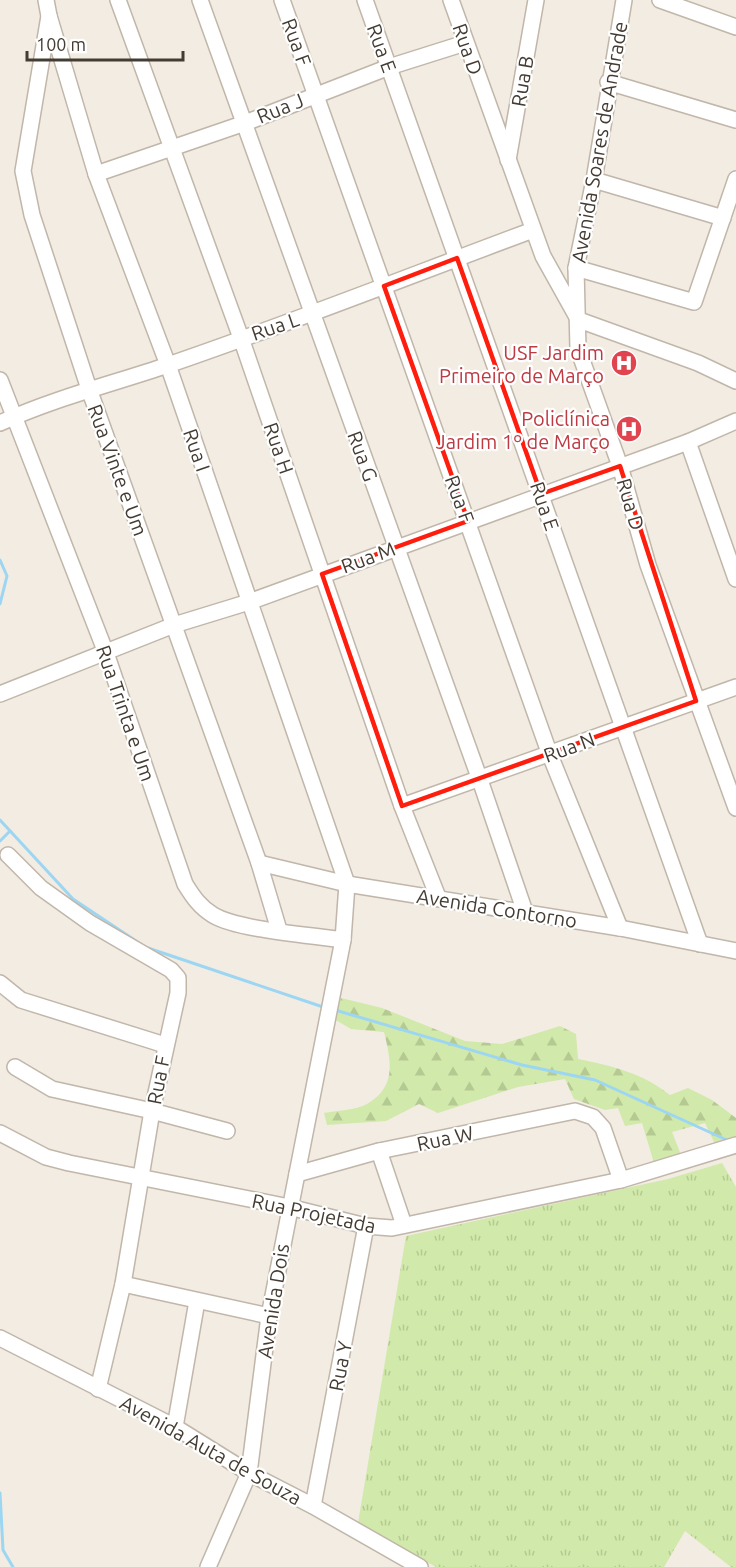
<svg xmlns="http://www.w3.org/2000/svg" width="736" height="1567" font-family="Ubuntu,sans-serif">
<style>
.grass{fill:url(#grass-tufts)}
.forest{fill:url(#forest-firs)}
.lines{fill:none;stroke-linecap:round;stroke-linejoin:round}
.stream{stroke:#9cd6f2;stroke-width:3}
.minor-casing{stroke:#c1b6a9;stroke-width:18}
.minor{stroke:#fff;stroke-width:15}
.marked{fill:none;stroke:#ff1e0d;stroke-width:4.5;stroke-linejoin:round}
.labels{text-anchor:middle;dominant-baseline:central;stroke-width:4.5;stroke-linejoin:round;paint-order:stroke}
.street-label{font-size:20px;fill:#443c33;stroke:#fff}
.health-label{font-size:20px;fill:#be3a42;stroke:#fff;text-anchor:end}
</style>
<defs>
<pattern id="grass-tufts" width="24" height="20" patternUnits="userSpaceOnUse" patternTransform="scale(1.5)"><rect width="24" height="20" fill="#d1e9aa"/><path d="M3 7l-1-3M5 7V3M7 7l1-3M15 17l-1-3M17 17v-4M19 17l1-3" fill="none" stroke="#b5c993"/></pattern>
<pattern id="forest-firs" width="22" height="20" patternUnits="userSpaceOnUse" patternTransform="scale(1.5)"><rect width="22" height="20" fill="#d1e9aa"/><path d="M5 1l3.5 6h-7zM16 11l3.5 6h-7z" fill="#b5c993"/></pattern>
</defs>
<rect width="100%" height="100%" fill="#f2ece3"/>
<polygon class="grass" points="722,1163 736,1187 736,1567 731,1567 685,1531 664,1567 436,1567 358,1523 406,1236 668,1179"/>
<path class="forest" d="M341 998 382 1008 465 1041 502 1044 560 1026 576 1034 578 1059C613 1066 642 1073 670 1095L688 1088 712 1100 736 1118V1137L715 1144 705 1123 672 1132 681 1155 654 1163 642 1123 625 1126 618 1108 605 1110 574 1099 565 1079 518 1087 438 1113 419 1104 386 1121 327 1125 324 1113C336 1111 356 1110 367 1104 397 1087 391 1060 384 1032L351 1029 334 1019Z"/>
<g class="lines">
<g class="stream">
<polyline points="0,560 7,576 0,604"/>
<polyline points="0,820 73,899 145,947 326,1008"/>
<polyline points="0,841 10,831"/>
<polyline points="335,1010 522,1065 595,1080 729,1141"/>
<polyline points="0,1493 3,1550 13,1567"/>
</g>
<defs>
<g id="minor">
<polyline points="46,0 49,16 23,171 32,215 89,389 259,863 279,930"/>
<polyline points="118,0 241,338 402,806 438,897"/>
<polyline points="200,0 480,780 525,912"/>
<polyline points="282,0 550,755 620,928"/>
<polyline points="365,0 700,944"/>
<polyline points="451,0 543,256 577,317"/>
<polyline points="624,0 594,180 576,268 578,349 620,466 648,565 736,808"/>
<polyline points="660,0 736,27"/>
<polyline points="49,16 96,174 168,365 347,884 343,940 269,1316 249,1473 208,1567"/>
<polyline points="608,82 736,120"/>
<polyline points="508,160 536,0"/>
<polyline points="96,174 245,123 389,67 465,43"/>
<polyline points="594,180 723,218"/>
<polyline points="576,268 694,302 736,179"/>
<polyline points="579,320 698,363 736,381"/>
<path d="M0 380 106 653 185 884C193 897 200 907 213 915 238 930 311 935 343 940"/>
<path d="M0 423C55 398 112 384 168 365 291 323 412 275 533 230"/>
<polyline points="688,442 736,579"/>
<polyline points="0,694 174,625 249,602 688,442 736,421"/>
<polyline points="402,806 736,687"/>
<polyline points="8,855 41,888 90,923 171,970 178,978 178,993 152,1111 123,1284 98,1389"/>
<polyline points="259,863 347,884 620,928 736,951"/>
<polyline points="0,983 21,1000 165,1045"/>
<polyline points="15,1067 52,1089 152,1111 227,1131"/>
<polyline points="0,1133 46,1157 69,1163 289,1207 366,1226 392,1228 621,1180 736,1145"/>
<polyline points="379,1151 404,1225"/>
<polyline points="297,1174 379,1151 575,1111 593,1117 603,1128 621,1180"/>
<polyline points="123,1284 269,1316"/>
<polyline points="0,1338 175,1427 249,1473 313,1506 420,1567"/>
<polyline points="175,1427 197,1301"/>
<polyline points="313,1506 366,1226"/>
</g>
</defs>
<use href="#minor" class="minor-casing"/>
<use href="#minor" class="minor"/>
</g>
<path class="marked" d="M457 258 541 494 620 466 696 701 402 806 322 574 468 521 384 286Z"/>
<defs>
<symbol id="hospital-disc" viewBox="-11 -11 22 22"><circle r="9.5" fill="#e0444e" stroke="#fff"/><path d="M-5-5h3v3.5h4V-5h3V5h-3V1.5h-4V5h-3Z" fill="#fff"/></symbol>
</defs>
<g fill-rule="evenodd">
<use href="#hospital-disc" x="609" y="348" width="30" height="30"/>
<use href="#hospital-disc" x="614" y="414" width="30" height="30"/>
</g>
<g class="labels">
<g class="street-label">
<text transform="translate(297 42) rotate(70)">Rua F</text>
<text transform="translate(382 48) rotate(70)">Rua E</text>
<text transform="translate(468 49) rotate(71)">Rua D</text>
<text transform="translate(522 81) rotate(-80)">Rua B</text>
<text transform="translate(280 108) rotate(-22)">Rua J</text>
<text transform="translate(599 142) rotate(-80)">Avenida Soares de Andrade</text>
<text transform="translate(275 326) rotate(-19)">Rua L</text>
<text transform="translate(279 448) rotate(71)">Rua H</text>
<text transform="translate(197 450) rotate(71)">Rua I</text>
<text transform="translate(363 456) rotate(70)">Rua G</text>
<text transform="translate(118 470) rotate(70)">Rua Vinte e Um</text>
<text transform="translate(460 499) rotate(70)">Rua F</text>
<text transform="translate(631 504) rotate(74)">Rua D</text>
<text transform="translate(545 506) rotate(71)">Rua E</text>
<text transform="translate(368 557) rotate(-20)">Rua M</text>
<text transform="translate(126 713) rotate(71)">Rua Trinta e Um</text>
<text transform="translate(569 747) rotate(-20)">Rua N</text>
<text transform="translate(497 908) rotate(9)">Avenida Contorno</text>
<text transform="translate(158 1080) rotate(-79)">Rua F</text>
<text transform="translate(445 1138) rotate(-12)">Rua W</text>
<text transform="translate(314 1213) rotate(12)">Rua Projetada</text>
<text transform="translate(273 1301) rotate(-81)">Avenida Dois</text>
<text transform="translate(340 1366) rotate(-79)">Rua Y</text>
<text transform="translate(211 1450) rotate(29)">Avenida Auta de Souza</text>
</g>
<g class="health-label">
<text x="604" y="352">USF Jardim<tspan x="604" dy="23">Primeiro de Março</tspan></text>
<text x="610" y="418">Policlínica<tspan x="610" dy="23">Jardim 1º de Março</tspan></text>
</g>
</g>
<path d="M27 51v9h156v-9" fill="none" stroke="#443c33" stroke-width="3"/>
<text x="36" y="51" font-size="18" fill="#443c33" stroke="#ffffff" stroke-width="4.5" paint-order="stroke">100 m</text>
</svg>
